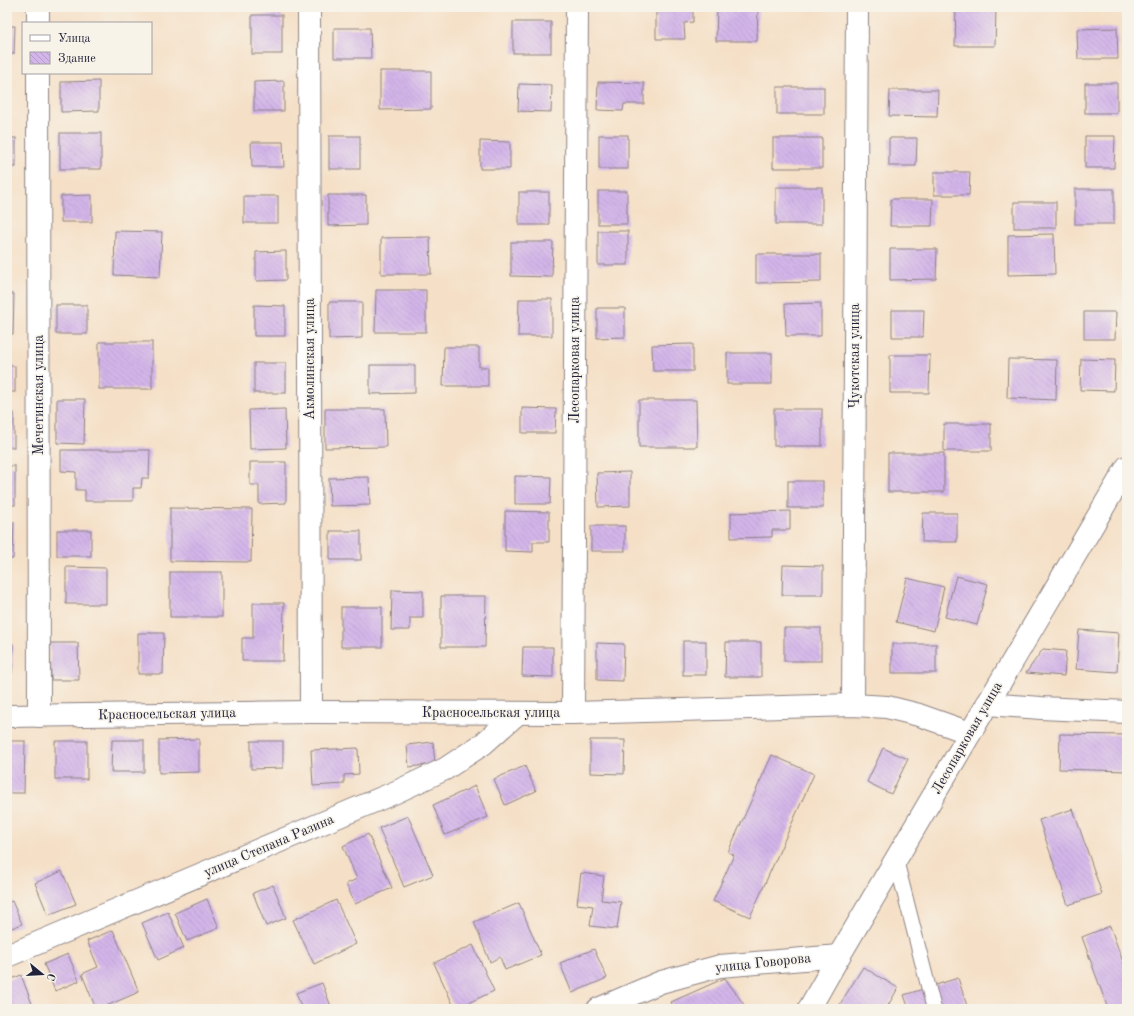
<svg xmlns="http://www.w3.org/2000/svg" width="1134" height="1016" font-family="'Old Standard TT',serif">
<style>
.building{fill:url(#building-back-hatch)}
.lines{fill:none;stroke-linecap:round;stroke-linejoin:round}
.service-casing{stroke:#8c8181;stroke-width:16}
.minor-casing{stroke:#8c8181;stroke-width:24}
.tertiary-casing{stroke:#8c8181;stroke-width:24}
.service{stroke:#fff;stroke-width:14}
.minor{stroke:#fff;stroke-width:22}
.tertiary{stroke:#fff;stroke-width:22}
.labels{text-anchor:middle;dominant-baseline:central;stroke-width:3;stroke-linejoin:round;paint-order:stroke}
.street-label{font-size:14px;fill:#22223b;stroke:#f7f3e8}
</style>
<defs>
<pattern id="building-back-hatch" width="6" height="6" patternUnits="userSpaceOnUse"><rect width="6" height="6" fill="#d3b5e9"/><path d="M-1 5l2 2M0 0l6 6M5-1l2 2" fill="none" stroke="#b59bc9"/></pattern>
</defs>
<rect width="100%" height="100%" fill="#f7f3e8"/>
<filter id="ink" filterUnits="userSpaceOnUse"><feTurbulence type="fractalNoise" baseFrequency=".025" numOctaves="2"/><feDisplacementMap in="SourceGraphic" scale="8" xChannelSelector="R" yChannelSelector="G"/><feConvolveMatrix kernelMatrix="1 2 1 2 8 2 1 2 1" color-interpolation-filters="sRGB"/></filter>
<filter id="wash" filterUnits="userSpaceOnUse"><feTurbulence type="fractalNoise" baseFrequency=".012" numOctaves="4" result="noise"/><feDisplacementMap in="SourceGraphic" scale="16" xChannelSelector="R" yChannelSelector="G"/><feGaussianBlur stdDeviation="0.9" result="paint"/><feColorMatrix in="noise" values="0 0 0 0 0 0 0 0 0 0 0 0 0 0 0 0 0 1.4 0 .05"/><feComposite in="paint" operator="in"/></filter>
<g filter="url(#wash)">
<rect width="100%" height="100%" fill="#f5e0c7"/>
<g id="blocks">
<g class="building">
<polygon points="693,7 693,22 684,23 685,39 656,39 656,8"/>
<polygon points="717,7 758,7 757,41 716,41"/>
<polygon points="956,7 996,7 995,46 955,46"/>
<rect x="252" y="15" width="30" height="39"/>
<rect x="513" y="22" width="38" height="31"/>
<polygon points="7,26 15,26 14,54 7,54"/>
<polygon points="334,28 370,28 371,58 334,58"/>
<polygon points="1117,28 1118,59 1078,59 1077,29"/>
<polygon points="380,71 431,71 431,109 380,110"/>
<rect x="7" y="75" width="3" height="37"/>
<polygon points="99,81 99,111 61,112 61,82"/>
<polygon points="284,81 284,111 254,111 254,82"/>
<polygon points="598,82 644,83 644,104 624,104 623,111 597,110"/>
<rect x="1085" y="83" width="32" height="30"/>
<polygon points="519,84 552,85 551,112 518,111"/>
<rect x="777" y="87" width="47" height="27"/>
<polygon points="890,90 938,90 937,117 889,116"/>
<rect x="60" y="133" width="41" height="36"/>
<rect x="599" y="135" width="29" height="34"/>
<rect x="329" y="136" width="31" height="33"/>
<polygon points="1085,136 1115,136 1114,168 1085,168"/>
<rect x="7" y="138" width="9" height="29"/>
<rect x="773" y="138" width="49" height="30"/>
<polygon points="889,138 917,138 916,166 889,166"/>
<polygon points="480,141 510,142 510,169 480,169"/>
<polygon points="251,142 283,142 284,167 252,167"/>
<polygon points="934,172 970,172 969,195 934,195"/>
<rect x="776" y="187" width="46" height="37"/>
<rect x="1075" y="189" width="39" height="35"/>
<rect x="598" y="191" width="29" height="33"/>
<rect x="519" y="192" width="30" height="33"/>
<polygon points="92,195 92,222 61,222 61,196"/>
<polygon points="328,195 366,195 366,225 328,226"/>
<rect x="244" y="196" width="34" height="27"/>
<polygon points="891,199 933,199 932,226 890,226"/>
<rect x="1014" y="202" width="42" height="26"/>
<polygon points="115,231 162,232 160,277 114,275"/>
<rect x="598" y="231" width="30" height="34"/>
<polygon points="1054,234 1055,274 1008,275 1008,235"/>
<polygon points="430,237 431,274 381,274 381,238"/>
<polygon points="511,242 553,242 552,277 511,276"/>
<polygon points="890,249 937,249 936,279 890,280"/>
<polygon points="286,251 286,280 256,281 256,252"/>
<polygon points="756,254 821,254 821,282 756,283"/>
<polygon points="376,290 426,290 426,332 375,332"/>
<polygon points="7,294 14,294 13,334 7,334"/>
<polygon points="519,299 552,299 552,336 518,336"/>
<polygon points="329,302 362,302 362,338 329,339"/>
<polygon points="821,303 821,336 786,336 785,304"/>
<rect x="56" y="305" width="31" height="29"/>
<polygon points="254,305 285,306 285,336 254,336"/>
<polygon points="597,308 625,308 625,337 597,338"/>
<polygon points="892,310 924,310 923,337 892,337"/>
<polygon points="1084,312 1116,312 1115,339 1084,339"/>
<rect x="99" y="342" width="53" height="47"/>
<polygon points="693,344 693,371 653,371 652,345"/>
<polygon points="444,347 479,347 479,367 488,367 488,386 443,386"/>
<rect x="727" y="353" width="45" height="31"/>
<polygon points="890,355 930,355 929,393 890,393"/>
<polygon points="1008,359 1057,360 1056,400 1007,398"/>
<polygon points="1081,359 1115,360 1114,391 1080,390"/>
<rect x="254" y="363" width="32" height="30"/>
<polygon points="370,365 415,365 415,393 370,394"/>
<rect x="7" y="366" width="8" height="26"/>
<polygon points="57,399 85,399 84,444 57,443"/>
<polygon points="639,400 696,400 697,447 639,447"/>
<polygon points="522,408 556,409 555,433 522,433"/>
<polygon points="285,409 286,448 250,449 249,410"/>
<polygon points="325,409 385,409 386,447 325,448"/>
<rect x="774" y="409" width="48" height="37"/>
<rect x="7" y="413" width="7" height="34"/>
<rect x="944" y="424" width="47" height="27"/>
<polygon points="61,450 150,450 149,478 142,478 141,488 133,488 133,501 85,501 85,490 76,490 76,472 61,471"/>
<rect x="888" y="453" width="56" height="39"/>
<polygon points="250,462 286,462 286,503 259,504 259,485 250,485"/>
<rect x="7" y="466" width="8" height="39"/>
<polygon points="630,472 630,506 598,507 597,473"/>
<polygon points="515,476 551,477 550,504 515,504"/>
<polygon points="369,477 370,505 330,506 329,478"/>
<rect x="788" y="481" width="35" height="27"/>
<polygon points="170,508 252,509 251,562 170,561"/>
<polygon points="505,511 549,512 549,542 533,542 533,552 505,551"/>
<polygon points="790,511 790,530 772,530 772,537 731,538 731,513"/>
<polygon points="923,513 957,513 957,542 922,542"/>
<polygon points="7,522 14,522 13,559 7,559"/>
<rect x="591" y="526" width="34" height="25"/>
<rect x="57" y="530" width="34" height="26"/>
<rect x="330" y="531" width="31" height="29"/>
<polygon points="783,565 823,566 823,595 782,595"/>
<polygon points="66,567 106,568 106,604 66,604"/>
<rect x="170" y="572" width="52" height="45"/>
<polygon points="956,576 988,584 977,625 945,617"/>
<polygon points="907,578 944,587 934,631 896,622"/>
<polygon points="392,590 423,591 423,618 410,618 410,630 391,630"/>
<polygon points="441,596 486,596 485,647 441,647"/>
<polygon points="253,603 284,603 283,661 242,661 242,638 253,638"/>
<rect x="341" y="607" width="41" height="40"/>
<rect x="784" y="628" width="37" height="33"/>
<polygon points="1079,630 1119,633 1117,672 1076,669"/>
<polygon points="138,633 164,633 163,674 138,674"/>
<rect x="683" y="641" width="23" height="34"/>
<polygon points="726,642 761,642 761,677 725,677"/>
<polygon points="50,643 78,643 79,680 51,680"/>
<polygon points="597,643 624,644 623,681 597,680"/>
<polygon points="7,644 13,644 12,673 7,673"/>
<rect x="892" y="644" width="44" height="29"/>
<polygon points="523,647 553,647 553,677 522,676"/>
<polygon points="1043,649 1066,651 1064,676 1026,673"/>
<polygon points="1060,734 1127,735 1127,771 1059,769"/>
<polygon points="199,739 199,772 159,773 159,740"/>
<polygon points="112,740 144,740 144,772 111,772"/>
<polygon points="590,740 625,740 624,774 590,773"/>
<polygon points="7,741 25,741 24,793 7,793"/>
<rect x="55" y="741" width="32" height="38"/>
<polygon points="251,741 283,741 283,768 251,769"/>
<polygon points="433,742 435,764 409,767 407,745"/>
<polygon points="358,748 359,774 344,775 344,784 313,786 311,750"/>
<polygon points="883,748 908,759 891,794 867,782"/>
<polygon points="772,755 814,774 750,917 713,901 734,855 728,852"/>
<polygon points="525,766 536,791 505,805 494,779"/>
<polygon points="475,786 488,817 445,835 433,805"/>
<polygon points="1073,809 1102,894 1068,905 1039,820"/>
<polygon points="408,816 433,875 404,887 379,828"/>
<polygon points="368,834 392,888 355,904 346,884 357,879 343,846"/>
<polygon points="62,871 76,904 48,915 35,883"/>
<polygon points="581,873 604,876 601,900 621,902 617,929 590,926 593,906 577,904"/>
<polygon points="273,885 286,918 266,926 253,893"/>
<polygon points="207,899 219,928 187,941 175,913"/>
<polygon points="336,900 356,944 314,964 293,920"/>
<polygon points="12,901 22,924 7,930 7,903"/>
<polygon points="519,903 541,955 505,970 500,957 490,962 474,922"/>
<polygon points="168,912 184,948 158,960 142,923"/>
<polygon points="1110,926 1127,973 1127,1009 1108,1009 1082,937"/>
<polygon points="113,930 139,992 99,1009 96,1009 82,974 98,967 87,941"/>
<polygon points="473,945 494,991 455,1009 434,963"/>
<polygon points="594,949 607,978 572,993 560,963"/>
<polygon points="68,954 79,981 55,991 44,964"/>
<polygon points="863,967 898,988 886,1009 837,1009"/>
<polygon points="21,975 34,1009 8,1009 7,1006 7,981"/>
<polygon points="725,978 747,1009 674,1009 671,1002"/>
<polygon points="958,978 968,1009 909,1009 904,995"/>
<polygon points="322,983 332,1009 302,1009 296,993"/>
</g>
</g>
</g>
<g filter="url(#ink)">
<use href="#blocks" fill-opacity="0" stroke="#8c8181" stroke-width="1"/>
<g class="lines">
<defs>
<polyline id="service" points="896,860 934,1009"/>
<g id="minor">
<polyline points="38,7 38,23"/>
<polyline points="309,7 311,712"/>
<polyline points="38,73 39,716"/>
<polyline points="987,704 1041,708 1127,712"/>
<polyline points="853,705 857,7"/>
<polyline points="573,713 577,7"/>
<polyline points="7,716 311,712 573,713 853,705 887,707 919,715 970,733"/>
<polyline points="7,956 396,792 445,769 483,744 518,713"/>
<polyline points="598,1009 661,982 720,966 839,956"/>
</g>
<polyline id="tertiary" points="809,1009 839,956 1127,467"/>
</defs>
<use href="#service" class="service-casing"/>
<use href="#minor" class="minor-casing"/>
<use href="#tertiary" class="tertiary-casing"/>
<use href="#service" class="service"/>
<use href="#minor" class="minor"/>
<use href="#tertiary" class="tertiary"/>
</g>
</g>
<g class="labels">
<g class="street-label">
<text transform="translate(855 356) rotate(-90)">Чукотская улица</text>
<text transform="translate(310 359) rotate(-90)">Акмолинская улица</text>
<text transform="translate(575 360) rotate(-90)">Лесопарковая улица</text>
<text transform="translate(39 395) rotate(-90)">Мечетинская улица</text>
<text x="491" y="713">Красносельская улица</text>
<text transform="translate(167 714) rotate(-1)">Красносельская улица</text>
<text transform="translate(967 738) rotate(-60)">Лесопарковая улица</text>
<text transform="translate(269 846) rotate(-23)">улица Степана Разина</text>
<text transform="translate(763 963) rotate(-6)">улица Говорова</text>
</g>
</g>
<rect width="1134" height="1016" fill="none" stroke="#f7f3e8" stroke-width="24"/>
<rect x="22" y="22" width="130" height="52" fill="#f7f3e8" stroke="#a29fa3"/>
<rect x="30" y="35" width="20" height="6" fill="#ffffff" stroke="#a29fa3"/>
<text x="58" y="42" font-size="12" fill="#22223b">Улица</text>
<rect x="30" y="52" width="20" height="12" fill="url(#building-back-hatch)" stroke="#a29fa3"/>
<text x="58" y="62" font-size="12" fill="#22223b">Здание</text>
<g transform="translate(42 974) rotate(108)" stroke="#f7f3e8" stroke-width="3" paint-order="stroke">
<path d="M0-3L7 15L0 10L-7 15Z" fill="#22223b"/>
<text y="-6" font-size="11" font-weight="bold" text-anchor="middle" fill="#22223b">С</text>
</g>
</svg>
